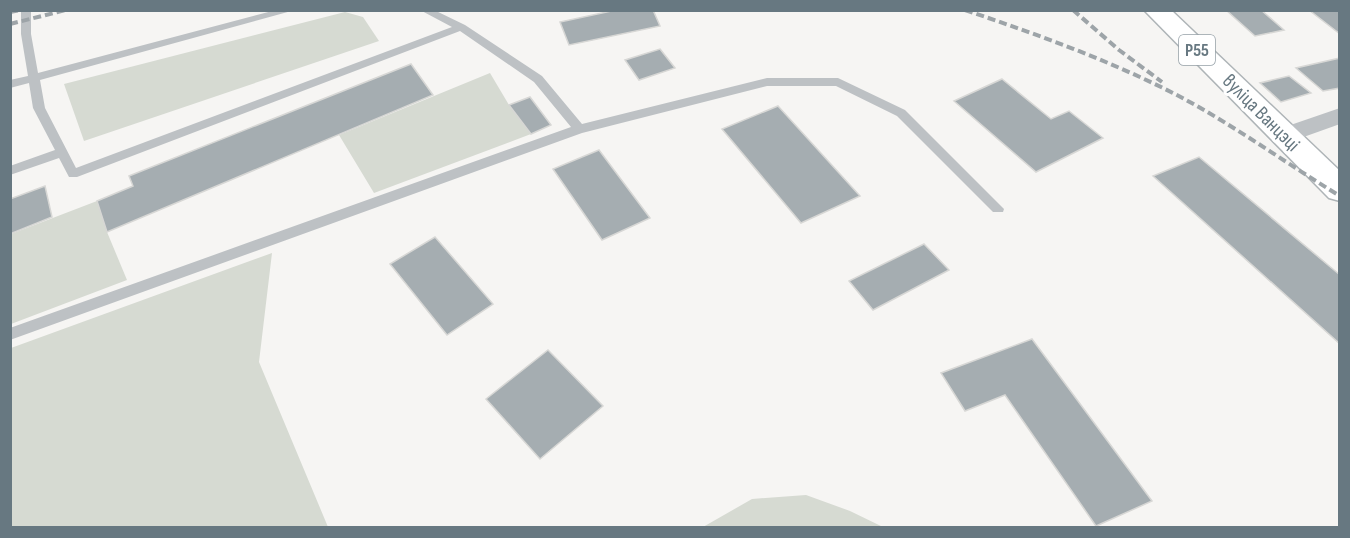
<svg xmlns="http://www.w3.org/2000/svg" width="1350" height="538" font-family="'Sofia Sans Condensed',sans-serif">
<style>
.green{fill:#d6dad2}
.building{fill:#a5adb1;stroke:#d7d7d5;stroke-width:1.5}
.lines{fill:none;stroke-linecap:round;stroke-linejoin:round}
.primary-casing{stroke:#aeb4b7;stroke-width:3}
.lane{fill:#bdc1c4;fill-rule:evenodd}
.street{fill:#bdc1c4;fill-rule:evenodd}
.primary{fill:#fff;fill-rule:evenodd}
.rail{stroke:#9da4a8;stroke-width:4;stroke-dasharray:8 4;stroke-linecap:butt}
.labels{text-anchor:middle;dominant-baseline:central;stroke-width:6;stroke-linejoin:round;paint-order:stroke}
.shield{fill:#fff;stroke:#95a0a7;stroke-width:1.5}
.shield-label{font-size:18px;font-weight:bold;fill:#677881}
.street-label{font-size:20px;fill:#677881;stroke:#fff}
</style>
<rect width="100%" height="100%" fill="#f6f5f3"/>
<g class="green">
<polygon points="345,12 363,17 379,41 84,141 64,84"/>
<polygon points="490,73 509,105 531,134 374,193 339,135"/>
<polygon points="97,201 107,232 127,280 11,324 11,234"/>
<polygon points="272,253 259,362 328,527 11,527 11,348"/>
<polygon points="806,495 850,511 883,527 703,527 752,499"/>
</g>
<g class="building">
<polygon points="616,10 653,10 660,26 569,45 560,22"/>
<polygon points="1226,10 1261,10 1284,30 1255,36"/>
<polygon points="1309,10 1340,10 1340,34"/>
<polygon points="660,49 675,68 639,80 625,60"/>
<polygon points="1340,58 1340,88 1323,91 1296,68"/>
<polygon points="411,64 433,95 107,232 97,201 133,186 129,176"/>
<polygon points="1289,76 1311,93 1281,102 1260,83"/>
<polygon points="1002,79 1051,119 1069,111 1103,138 1036,172 954,101"/>
<polygon points="530,97 551,125 531,134 509,105"/>
<polygon points="778,106 860,196 801,223 722,129"/>
<polygon points="599,150 650,218 602,240 553,169"/>
<polygon points="1199,157 1340,275 1340,344 1153,176"/>
<polygon points="45,186 52,217 10,234 10,199"/>
<polygon points="435,237 493,304 447,335 390,264"/>
<polygon points="924,244 949,270 873,310 849,281"/>
<polygon points="1032,339 1152,501 1096,526 1005,395 965,411 941,373"/>
<polygon points="548,350 603,406 540,459 486,399"/>
</g>
<g class="lines">
<defs>
<polygon id="primary" points="1144,10 1171,10 1340,171 1340,201 1329,198"/>
</defs>
<use href="#primary" class="primary-casing"/>
<polygon class="lane" points="21,10 31,10 31,34 38,73 276,10 295,10 40,80 45,108 76,168 452,27 420,10 434,10 465,25 542,76 582,124 767,78 838,78 905,110 1004,209 1003,212 993,212 897,116 836,86 767,86 582,133 10,340 10,328 571,127 534,82 460,31 77,177 69,177 59,158 10,175 10,166 55,150 33,108 29,83 10,88 10,80 28,76 21,34"/>
<polygon class="street" points="1340,108 1340,124 1284,144 1276,142 1273,136 1276,130"/>
<use href="#primary" class="primary"/>
<g class="rail">
<path d="M965 10C1036 34 1106 59 1173 93 1231 123 1284 162 1340 196"/>
<polyline points="1073,10 1119,50 1162,82"/>
<polyline points="10,12 21,10"/>
<polyline points="10,24 66,10"/>
</g>
</g>
<g class="labels">
<rect class="shield" x="1179" y="35" width="36" height="30" rx="4.5"/>
<g class="shield-label">
<text x="1197" y="50">Р55</text>
</g>
<g class="street-label">
<text transform="translate(1261 113) rotate(45)">вуліца Ванцэці</text>
</g>
</g>
<rect width="1350" height="538" fill="none" stroke="#677881" stroke-width="24"/>
</svg>
